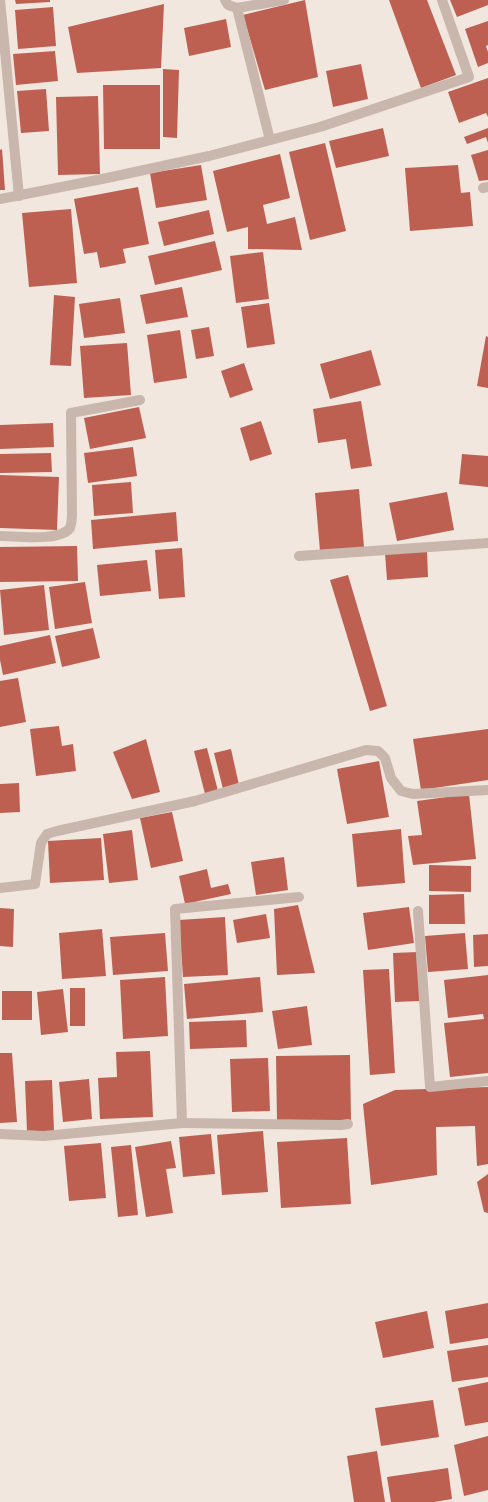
<svg xmlns="http://www.w3.org/2000/svg" width="488" height="1502" font-family="'Exo 2',sans-serif">
<style>
.building{fill:#bd6052}
.lines{fill:none;stroke-linecap:round;stroke-linejoin:round}
.street{stroke:#c9b6ac;stroke-width:10}
</style>
<rect width="100%" height="100%" fill="#f1e7df"/>
<g class="building">
<polygon points="15,0 50,0 50,2 16,4"/>
<polygon points="305,0 318,77 265,90 243,15"/>
<polygon points="389,0 427,0 456,75 421,88"/>
<polygon points="450,0 488,0 488,5 457,17"/>
<polygon points="164,4 161,68 77,73 68,27"/>
<polygon points="53,7 56,46 18,49 15,10"/>
<polygon points="226,19 231,47 189,56 184,28"/>
<polygon points="488,21 488,45 486,46 488,52 488,63 478,67 465,29"/>
<polygon points="55,51 58,81 16,85 13,54"/>
<polygon points="361,64 368,99 333,107 326,71"/>
<polygon points="163,69 179,70 177,138 163,137"/>
<polygon points="488,78 488,117 486,113 459,123 448,92"/>
<polygon points="103,85 160,85 160,149 104,149"/>
<polygon points="46,89 49,131 21,133 17,91"/>
<polygon points="98,96 100,174 58,175 56,97"/>
<polygon points="383,128 389,156 336,168 329,141"/>
<polygon points="488,128 488,143 486,137 467,144 464,137"/>
<polygon points="325,143 346,231 310,240 289,152"/>
<polygon points="2,149 5,190 0,190 0,150"/>
<polygon points="488,150 488,180 479,181 471,155"/>
<polygon points="280,154 290,198 263,205 267,224 295,217 302,250 248,249 248,227 227,232 213,171"/>
<polygon points="201,165 207,200 156,208 150,173"/>
<polygon points="458,165 461,193 470,192 473,226 410,231 405,168"/>
<polygon points="138,187 149,244 123,249 126,263 100,268 97,252 84,254 74,199"/>
<polygon points="71,209 77,283 29,287 22,213"/>
<polygon points="209,210 214,234 164,246 158,222"/>
<polygon points="215,241 222,270 155,285 148,256"/>
<polygon points="263,252 269,299 236,303 230,256"/>
<polygon points="182,287 188,317 146,324 140,295"/>
<polygon points="54,295 75,297 71,366 50,365"/>
<polygon points="120,298 125,333 84,338 79,304"/>
<polygon points="269,303 275,344 247,348 241,307"/>
<polygon points="209,327 214,356 196,359 191,330"/>
<polygon points="180,330 187,378 154,383 147,335"/>
<polygon points="486,336 488,337 488,388 477,386"/>
<polygon points="127,343 131,395 84,398 80,346"/>
<polygon points="371,350 381,385 330,399 320,364"/>
<polygon points="244,363 253,390 230,398 221,371"/>
<polygon points="361,401 372,466 351,469 346,439 318,443 313,409"/>
<polygon points="139,407 146,438 90,449 84,418"/>
<polygon points="261,421 272,454 250,461 240,428"/>
<polygon points="53,423 54,447 0,449 0,425"/>
<polygon points="133,447 137,476 88,483 84,453"/>
<polygon points="51,453 52,472 0,473 0,454"/>
<polygon points="462,454 488,456 488,487 459,484"/>
<polygon points="0,475 59,477 57,530 0,528"/>
<polygon points="131,482 133,513 94,516 92,485"/>
<polygon points="359,489 364,547 320,551 315,493"/>
<polygon points="447,492 454,530 397,541 389,503"/>
<polygon points="176,512 178,541 93,549 91,520"/>
<polygon points="77,546 78,581 0,582 0,547"/>
<polygon points="182,548 185,597 159,599 155,550"/>
<polygon points="427,550 428,577 387,580 385,553"/>
<polygon points="147,560 151,591 100,596 97,565"/>
<polygon points="348,575 387,706 370,711 330,580"/>
<polygon points="85,582 92,623 55,629 49,587"/>
<polygon points="44,585 49,630 4,635 0,590"/>
<polygon points="93,628 100,658 62,667 55,636"/>
<polygon points="50,635 56,663 3,675 0,660 0,646"/>
<polygon points="18,678 26,722 0,727 0,681"/>
<polygon points="59,726 62,746 73,744 76,771 36,776 30,729"/>
<polygon points="488,729 488,780 421,790 413,739"/>
<polygon points="146,739 160,792 132,799 113,752"/>
<polygon points="207,748 218,791 205,794 194,751"/>
<polygon points="231,749 239,785 223,789 214,753"/>
<polygon points="379,761 389,817 347,824 337,769"/>
<polygon points="19,783 20,812 0,813 0,784"/>
<polygon points="469,794 476,859 413,865 408,836 422,835 417,801"/>
<polygon points="172,812 183,861 151,868 140,818"/>
<polygon points="401,829 405,883 357,887 352,834"/>
<polygon points="132,830 138,880 109,883 103,834"/>
<polygon points="101,838 104,880 50,883 48,841"/>
<polygon points="284,857 288,890 256,895 251,862"/>
<polygon points="429,865 471,866 471,892 429,891"/>
<polygon points="207,869 211,888 228,884 231,894 185,904 179,876"/>
<polygon points="464,894 465,924 429,924 429,895"/>
<polygon points="298,905 315,973 277,975 274,909"/>
<polygon points="409,907 414,943 368,950 363,913"/>
<polygon points="0,908 14,909 13,947 0,946"/>
<polygon points="266,914 270,938 237,943 233,920"/>
<polygon points="225,917 228,975 183,977 179,920"/>
<polygon points="102,929 106,976 62,979 59,933"/>
<polygon points="165,933 168,971 113,975 110,937"/>
<polygon points="465,933 468,969 428,972 425,936"/>
<polygon points="488,934 488,966 474,967 473,935"/>
<polygon points="418,952 420,1001 395,1002 393,953"/>
<polygon points="389,969 395,1073 370,1075 363,970"/>
<polygon points="488,975 488,1073 450,1077 444,1023 484,1019 483,1014 448,1018 444,980"/>
<polygon points="165,977 168,1036 123,1039 120,980"/>
<polygon points="260,977 263,1012 187,1019 184,984"/>
<rect x="70" y="988" width="15" height="38"/>
<polygon points="63,989 68,1032 41,1035 37,992"/>
<rect x="2" y="991" width="30" height="29"/>
<polygon points="307,1006 312,1045 278,1049 272,1011"/>
<polygon points="246,1020 247,1047 190,1049 189,1022"/>
<polygon points="150,1051 153,1117 100,1119 98,1078 117,1077 116,1052"/>
<polygon points="0,1053 12,1053 17,1122 0,1123"/>
<polygon points="350,1055 351,1120 277,1122 276,1056"/>
<polygon points="268,1058 270,1111 232,1112 230,1059"/>
<polygon points="89,1079 92,1119 63,1122 59,1082"/>
<polygon points="52,1080 54,1131 27,1132 25,1081"/>
<polygon points="488,1087 488,1164 477,1166 475,1126 436,1127 437,1175 371,1185 363,1104 395,1090"/>
<polygon points="263,1131 268,1192 222,1195 217,1135"/>
<polygon points="211,1134 215,1174 183,1177 179,1137"/>
<polygon points="347,1138 351,1204 281,1208 277,1142"/>
<polygon points="171,1141 176,1168 166,1169 173,1213 146,1217 135,1147"/>
<polygon points="101,1143 106,1198 69,1201 64,1146"/>
<polygon points="131,1145 138,1215 118,1217 111,1147"/>
<polygon points="488,1174 488,1213 484,1212 477,1182"/>
<polygon points="488,1303 488,1338 450,1344 445,1311"/>
<polygon points="427,1311 434,1348 383,1358 375,1322"/>
<polygon points="488,1345 488,1377 452,1382 447,1351"/>
<polygon points="488,1382 488,1422 465,1426 458,1388"/>
<polygon points="433,1400 439,1437 381,1446 375,1408"/>
<polygon points="488,1436 488,1490 464,1496 454,1445"/>
<polygon points="377,1451 385,1502 354,1502 347,1456"/>
<polygon points="448,1468 452,1499 434,1502 391,1502 387,1477"/>
</g>
<g class="lines">
<g class="street">
<polyline points="0,0 19,196"/>
<polyline points="225,0 228,5 237,8 284,0"/>
<polyline points="237,8 270,140"/>
<polyline points="483,188 488,187"/>
<polyline points="0,199 107,178 209,156 320,127 469,77 442,0"/>
<path d="M0 536C16 536 60 542 70 528 71 525 72 519 72 515L71 413 140 400"/>
<polyline points="299,556 488,543"/>
<polyline points="0,888 35,884 41,843 47,834 57,831 195,801 366,750 378,751 385,758 391,778 401,791 413,794 488,790"/>
<polyline points="418,911 430,1087 488,1081"/>
<polyline points="182,1123 341,1125 348,1124"/>
<polyline points="0,1134 44,1136 182,1123 175,909 299,897"/>
</g>
</g>
</svg>
